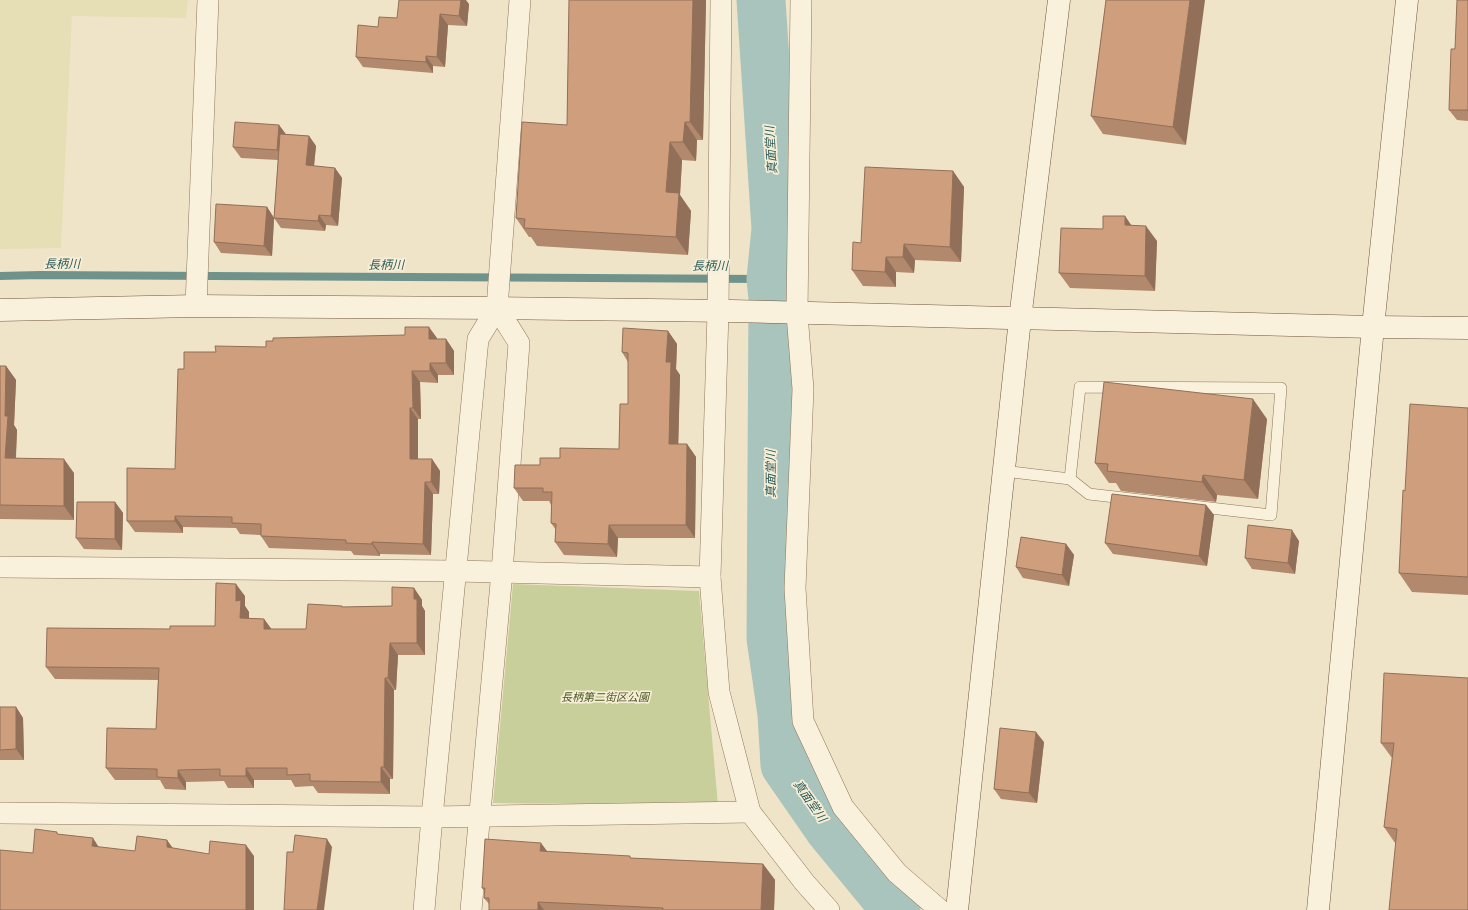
<svg xmlns="http://www.w3.org/2000/svg" width="1468" height="910" font-family="'Roboto Serif','Noto Sans JP',serif">
<style>
.farmland{fill:#e6deb5}
.green{fill:#c9cf9b}
.lines{fill:none;stroke-linecap:round;stroke-linejoin:round}
.stream{stroke:#6f938a;stroke-width:8}
.river{stroke:#a9c4bc;stroke-width:49}
.lane-casing{stroke:#8d765c;stroke-width:12}
.street-casing{stroke:#8d765c;stroke-width:22}
.secondary-casing{stroke:#6f573f;stroke-width:23}
.lane{stroke:#faf1dc;stroke-width:11}
.street{stroke:#faf1dc;stroke-width:21}
.secondary{stroke:#faf1dc;stroke-width:22}
.wall{fill:#b2896c}
.shaded-wall{fill:#916f58}
.building{fill:#cf9f7d;stroke:#916f58}
.labels{text-anchor:middle;dominant-baseline:central;stroke-width:3.5;stroke-linejoin:round;paint-order:stroke}
.park-label{font-size:11px;font-style:italic;fill:#4d5a26;stroke:#f7eed8}
.water-label{font-size:12px;font-style:italic;fill:#2f5d5a;stroke:#f7eed8}
</style>
<rect width="100%" height="100%" fill="#f0e4c8"/>
<polygon class="farmland" points="0,0 188,0 186,18 72,16 61,248 0,249"/>
<polygon class="green" points="513,584 699,591 718,805 493,803"/>
<g class="lines">
<polyline class="stream" points="0,276 39,275 771,279"/>
<polyline class="river" points="761,0 776,229 771,279 773,298 771,638 782,714 785,765 830,830 896,910"/>
<defs>
<g id="lane">
<polygon points="1080,387 1281,388 1271,515 1089,494 1070,479"/>
<polyline points="1003,471 1070,479"/>
</g>
<g id="street">
<polyline points="721,0 718,312 710,577 719,692 750,812 805,883 829,910"/>
<polyline points="801,0 797,314 803,389 795,588 803,721 843,807 897,873 940,910"/>
<polyline points="196,306 208,0"/>
<polyline points="0,567 455,571 710,577"/>
<polyline points="0,813 432,817 750,812"/>
<polyline points="424,910 432,817 478,339 497,308 520,0"/>
<polyline points="471,910 502,572 519,343 497,308"/>
</g>
<g id="secondary">
<polyline points="0,310 196,306 497,308 731,311 1373,327 1468,328"/>
<polyline points="957,910 1020,319 1059,0"/>
<polyline points="1318,910 1373,327 1407,0"/>
</g>
</defs>
<use href="#lane" class="lane-casing"/>
<use href="#street" class="street-casing"/>
<use href="#secondary" class="secondary-casing"/>
<use href="#lane" class="lane"/>
<use href="#street" class="street"/>
<use href="#secondary" class="secondary"/>
</g>
<g class="wall">
<polygon points="569,0 706,0 703,140 697,140 696,161 682,160 680,195 691,211 688,255 537,246 531,237 529,237 516,218 567,125"/>
<polygon points="1106,0 1186,145 1103,134 1091,116"/>
<polygon points="1468,0 1468,121 1457,120 1449,110 1455,49"/>
<polygon points="469,4 467,26 448,25 445,67 433,66 433,73 363,67 356,57 378,27 397,18"/>
<polygon points="279,125 286,134 309,136 316,146 314,166 335,168 342,178 338,226 326,225 325,231 281,228 274,218 272,256 221,253 214,242 267,207 274,218 278,160 241,158 233,147"/>
<polygon points="953,171 964,187 961,262 915,260 914,273 896,272 896,287 863,286 852,270 861,243"/>
<polygon points="1125,216 1131,226 1157,241 1155,291 1070,288 1059,273 1103,229"/>
<polygon points="668,331 677,344 676,369 680,375 678,444 687,444 696,457 695,538 618,538 617,557 564,555 555,542 556,530 551,523 551,505 549,501 523,501 514,488 540,465 560,458 619,449 628,404 628,362 622,352"/>
<polygon points="437,338 437,339 446,339 454,351 454,375 438,375 438,383 420,382 421,419 418,419 418,459 432,459 440,471 439,494 433,494 431,555 380,554 380,556 354,555 351,551 269,548 261,536 261,535 240,534 236,528 183,527 183,533 135,532 127,521 175,469 184,369 216,352 266,347"/>
<polygon points="0,366 6,366 16,380 14,425 17,430 16,458 74,473 74,520 0,519"/>
<polygon points="1468,408 1468,595 1412,592 1399,573 1405,491"/>
<polygon points="1267,419 1258,499 1217,495 1216,502 1121,491 1116,483 1109,483 1095,463"/>
<polygon points="115,502 123,513 122,550 84,549 76,538"/>
<polygon points="1206,505 1214,515 1207,566 1113,554 1105,543"/>
<polygon points="1299,541 1295,574 1252,569 1245,558"/>
<polygon points="1066,544 1074,555 1069,586 1023,578 1016,567"/>
<polygon points="414,588 422,600 422,606 425,611 425,655 398,655 396,690 394,690 393,779 390,779 390,794 318,793 313,786 295,787 291,780 254,780 254,788 228,788 224,781 186,782 186,790 165,789 160,780 115,780 106,768 156,729 158,680 55,679 46,667 170,629 215,626 245,596 245,606 249,612 249,618 264,619 271,629 306,629 342,606 343,607 392,606"/>
<polygon points="1468,678 1395,843 1384,827 1392,758 1381,743"/>
<polygon points="0,707 16,707 23,718 24,760 0,760"/>
<polygon points="1044,742 1037,803 1001,799 994,789"/>
<polygon points="547,852 632,858 763,864 775,880 774,910 489,910 489,904 484,898 485,892 482,888"/>
</g>
<g class="shaded-wall">
<polygon points="459,0 466,0 469,4 467,26 459,16"/>
<polygon points="693,0 706,0 703,140 690,122"/>
<polygon points="1190,0 1205,0 1186,145 1173,127"/>
<polygon points="440,14 448,25 445,67 437,57"/>
<polygon points="426,56 433,66 433,73 426,62"/>
<polygon points="685,122 697,140 696,161 683,142"/>
<polygon points="279,125 286,135 285,161 277,150"/>
<polygon points="309,136 316,146 313,175 306,165"/>
<polygon points="670,142 682,160 680,195 691,211 688,255 676,237 666,192"/>
<polygon points="335,168 342,178 338,226 331,216"/>
<polygon points="953,171 964,187 961,262 950,247"/>
<polygon points="267,207 274,218 272,256 264,246"/>
<polygon points="319,215 326,225 325,231 318,221"/>
<polygon points="1125,216 1136,232 1125,225"/>
<polygon points="1146,226 1157,241 1155,291 1145,276"/>
<polygon points="904,244 915,260 914,273 903,257"/>
<polygon points="886,257 896,272 896,287 885,272"/>
<polygon points="429,327 437,338 437,351 429,339"/>
<polygon points="668,331 677,344 676,369 680,375 678,457 669,444 666,362"/>
<polygon points="446,339 454,351 454,375 446,363"/>
<polygon points="430,363 438,375 438,383 430,371"/>
<polygon points="6,366 16,380 14,425 17,430 15,472 5,458 5,416"/>
<polygon points="412,371 420,382 421,419 413,408"/>
<polygon points="1253,399 1267,419 1258,499 1244,480"/>
<polygon points="410,408 418,419 418,471 410,459"/>
<polygon points="687,444 696,457 695,538 686,525"/>
<polygon points="64,459 74,473 74,520 64,506"/>
<polygon points="432,459 440,471 439,494 431,482"/>
<polygon points="1203,475 1217,495 1216,502 1202,482"/>
<polygon points="425,482 433,494 431,555 423,544"/>
<polygon points="115,502 123,513 122,550 115,539"/>
<polygon points="1206,505 1214,515 1207,566 1199,556"/>
<polygon points="175,516 183,527 183,533 175,521"/>
<polygon points="609,525 618,538 617,557 608,544"/>
<polygon points="1292,530 1299,541 1295,574 1288,563"/>
<polygon points="372,542 380,554 380,556 372,544"/>
<polygon points="1066,544 1074,555 1069,586 1062,575"/>
<polygon points="236,584 245,596 245,606 249,612 249,630 240,618 236,601"/>
<polygon points="414,588 422,600 422,606 425,611 425,655 417,643 414,599"/>
<polygon points="264,619 273,631 264,629"/>
<polygon points="390,643 398,655 396,690 388,678"/>
<polygon points="385,678 394,690 393,779 384,767"/>
<polygon points="16,707 23,718 24,760 16,749"/>
<polygon points="1036,732 1044,742 1037,803 1029,793"/>
<polygon points="381,767 390,779 390,794 381,782"/>
<polygon points="246,768 254,780 254,788 246,776"/>
<polygon points="178,770 186,782 186,790 178,778"/>
<polygon points="93,838 100,849 92,846"/>
<polygon points="327,839 332,847 324,910 317,910"/>
<polygon points="167,840 175,851 167,847"/>
<polygon points="541,843 553,859 540,851"/>
<polygon points="246,845 254,856 254,910 246,910"/>
<polygon points="763,864 775,880 774,910 761,910"/>
<polygon points="538,902 544,910 538,910"/>
</g>
<g class="building">
<polygon points="399,0 461,0 459,16 440,14 437,57 426,56 426,62 356,57 358,25 378,27 379,17 397,18"/>
<polygon points="569,0 693,0 690,122 685,122 683,142 670,142 666,192 679,193 676,237 524,228 525,219 516,218 522,122 567,125"/>
<polygon points="1106,0 1190,0 1173,127 1091,116"/>
<polygon points="1457,0 1468,0 1468,110 1449,110 1451,49 1455,49"/>
<polygon points="235,122 279,125 277,150 233,147"/>
<polygon points="280,134 309,136 306,165 335,168 331,216 319,215 318,221 274,218"/>
<polygon points="865,167 953,171 950,247 904,244 903,257 886,257 885,272 852,270 853,242 861,243"/>
<polygon points="216,204 267,207 264,246 214,242"/>
<polygon points="1103,216 1125,216 1125,225 1146,226 1145,276 1059,273 1061,228 1103,229"/>
<polygon points="405,327 429,327 429,339 446,339 446,363 430,363 430,371 412,371 413,408 410,408 410,459 432,459 431,482 425,482 423,544 372,542 372,544 346,543 346,540 261,536 261,524 232,523 232,517 175,516 175,521 127,521 127,468 175,469 178,369 184,369 184,352 216,352 215,346 266,347 266,341 273,341 273,338 405,335"/>
<polygon points="623,328 668,331 666,362 671,362 669,444 687,444 686,525 609,525 608,544 555,542 556,524 551,523 552,492 543,492 543,488 514,488 515,465 540,465 540,458 560,458 560,448 619,449 620,404 628,404 628,353 622,352"/>
<polygon points="0,366 6,366 5,416 8,416 5,458 64,459 64,506 0,505"/>
<polygon points="1104,382 1253,399 1244,480 1203,475 1202,482 1107,471 1108,464 1095,463"/>
<polygon points="1410,404 1468,408 1468,577 1399,573 1403,490 1405,491"/>
<polygon points="1112,494 1206,505 1199,556 1105,543"/>
<polygon points="77,502 115,502 115,539 76,538"/>
<polygon points="1248,525 1292,530 1288,563 1245,558"/>
<polygon points="1021,537 1066,544 1062,575 1016,567"/>
<polygon points="216,583 236,584 236,601 241,600 240,618 264,619 264,629 306,629 308,604 342,606 342,607 392,606 392,587 414,588 414,599 417,599 417,643 390,643 388,678 385,678 384,767 381,767 381,782 310,781 310,774 287,775 287,768 246,768 246,776 220,776 220,769 178,770 178,778 157,777 157,769 106,768 107,728 156,729 159,668 46,667 47,628 170,629 170,626 215,626"/>
<polygon points="1384,673 1468,678 1468,910 1389,910 1397,829 1384,827 1394,743 1381,743"/>
<polygon points="0,707 16,707 16,749 0,750"/>
<polygon points="1000,728 1036,732 1029,793 994,789"/>
<polygon points="35,829 57,832 57,834 93,838 92,846 135,851 137,836 167,840 167,847 209,854 210,841 246,845 246,910 0,910 0,850 33,853"/>
<polygon points="295,835 327,839 317,910 284,910 287,852 293,852"/>
<polygon points="485,839 541,843 540,851 630,856 630,858 763,864 761,910 663,910 663,908 538,902 538,910 489,910 489,898 484,898 485,888 482,888"/>
</g>
<g class="labels">
<g class="park-label">
<text x="605" y="697">長柄第二街区公園</text>
</g>
<g class="water-label">
<text transform="translate(771 150) rotate(-94)">真面堂川</text>
<text x="62" y="264">長柄川</text>
<text x="386" y="265">長柄川</text>
<text x="710" y="266">長柄川</text>
<text transform="translate(771 474) rotate(-90)">真面堂川</text>
<text transform="translate(810 801) rotate(55)">真面堂川</text>
</g>
</g>
</svg>
